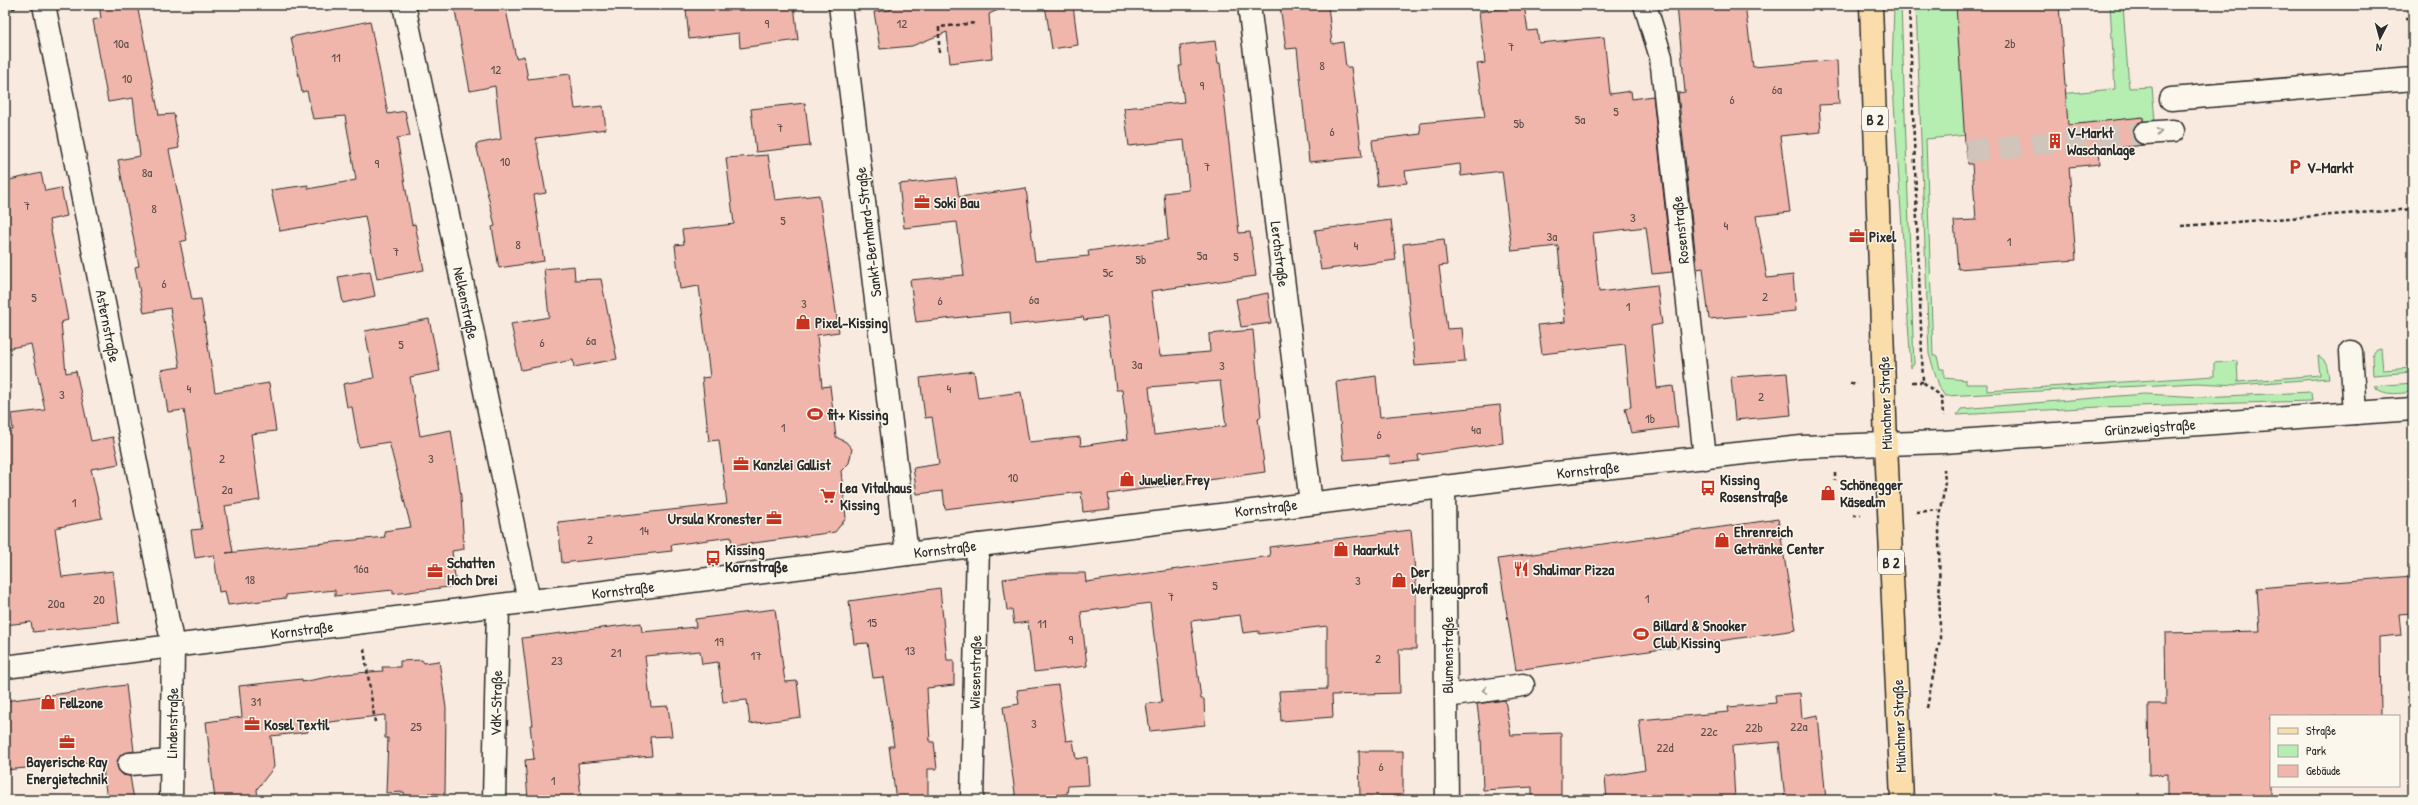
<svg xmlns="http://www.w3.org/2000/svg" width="2418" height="805" font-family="'Patrick Hand',sans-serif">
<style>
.green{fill:#b6eeb2;stroke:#708c6e}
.building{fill:#f0b6ab;stroke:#2b2b2b;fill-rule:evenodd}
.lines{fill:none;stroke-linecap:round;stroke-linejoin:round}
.minor-tunnel{stroke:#d0c4bb;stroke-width:22;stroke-dasharray:22 11;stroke-linecap:butt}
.minor-casing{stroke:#2b2b2b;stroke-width:25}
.major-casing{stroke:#2b2b2b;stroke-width:25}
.path{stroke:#2b2b2b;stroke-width:2.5;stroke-dasharray:4 3;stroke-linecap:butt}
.minor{stroke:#fbf7ec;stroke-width:22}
.major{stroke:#faddab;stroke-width:22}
.oneway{stroke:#93918c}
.labels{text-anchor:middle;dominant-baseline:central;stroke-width:3;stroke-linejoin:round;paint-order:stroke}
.number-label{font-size:13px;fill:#5c4e4b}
.shield{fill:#fbf7ec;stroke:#696865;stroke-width:1}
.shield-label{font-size:14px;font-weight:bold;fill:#2b2b2b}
.poi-label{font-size:15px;font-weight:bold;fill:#2b2b2b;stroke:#fbf7ec;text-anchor:start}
.street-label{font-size:15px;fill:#2b2b2b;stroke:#fbf7ec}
</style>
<rect width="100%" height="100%" fill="#f9eadf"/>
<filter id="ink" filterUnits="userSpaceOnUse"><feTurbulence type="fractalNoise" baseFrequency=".025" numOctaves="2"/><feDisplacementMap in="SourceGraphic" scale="8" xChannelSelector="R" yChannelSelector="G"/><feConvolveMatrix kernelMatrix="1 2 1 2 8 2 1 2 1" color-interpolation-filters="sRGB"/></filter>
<g filter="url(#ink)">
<g class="green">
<polygon points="1894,5 1901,5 1914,364 1911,368 1892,71"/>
<path d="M1916 5H1956L2058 94 2115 89 2110 5H2123L2129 88 2152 87 2155 121 2144 125 2143 118 1926 139 1933 356H1937L1940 369H1944V378L1966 380V384H1987V391L2214 376V363L2237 361 2238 382 2320 375 2318 356C2328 360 2327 368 2329 378L2238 385 2197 383 1945 396 1940 389 1929 354Z"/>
<polygon points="2381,349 2383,370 2413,368 2413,372 2373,375 2372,356 2377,350"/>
<path d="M2413 383V392C2400 393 2384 397 2374 386Z"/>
<polygon points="2311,392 2312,401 2100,407 1957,415 1961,409 2144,394 2203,397"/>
</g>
<g class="building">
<polygon points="99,5 137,5 159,115 174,114 179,148 169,150 187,240 180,242 192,300 201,299 215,392 269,383 276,431 251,434 260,500 225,506 233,552 226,553 385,537 384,531 411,527 389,442 359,447 352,407 347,407 343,384 374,378 365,331 429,319 440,371 410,377 420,436 451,430 461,496 464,549 452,551 456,586 393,594 393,590 335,596 335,590 286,595 286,598 228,605 225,591 219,592 214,555 195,558 191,530 202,529 184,410 168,412 161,370 180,367 170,308 144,313 135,267 139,266 118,160 140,156 133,98 108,102 93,20 101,18"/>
<polygon points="454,5 505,5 516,58 524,56 528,79 570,74 575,109 603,106 606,129 536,138 546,193 534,195 544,261 499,268 492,227 495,226 476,144 501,139 495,86 470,91"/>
<polygon points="720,5 794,5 798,40 740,48 739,33 689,39 686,9"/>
<polygon points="890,5 1009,5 989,14 992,58 950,63 947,32 912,46 880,49 874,12 891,10"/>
<polygon points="1045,5 1073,5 1078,45 1052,49"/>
<polygon points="1280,5 1328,5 1332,44 1343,42 1346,67 1351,67 1362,157 1309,162 1297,48 1286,49"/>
<polygon points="1524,5 1528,31 1537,30 1539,43 1604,37 1610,94 1631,91 1632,99 1653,96 1672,272 1652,274 1646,227 1593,233 1599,292 1657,285 1662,324 1651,326 1657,388 1673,386 1678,427 1631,433 1625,408 1631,407 1625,344 1542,354 1538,325 1565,322 1558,246 1512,251 1502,171 1461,176 1460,164 1405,171 1407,183 1377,186 1372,140 1421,134 1420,123 1485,117 1477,64 1485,63 1479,12"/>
<polygon points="1677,5 1745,5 1753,67 1837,60 1839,104 1819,105 1821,132 1780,136 1790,212 1756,216 1767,278 1793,275 1796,311 1709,319 1703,268 1697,269 1678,93 1685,92"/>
<polygon points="1956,5 2059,5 2068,125 2143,117 2143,121 2134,127 2133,134 2135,140 2144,145 2099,150 2100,164 2069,167 2076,260 1958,269 1954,221 1976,220 1972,164 1968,164 1965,143"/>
<polygon points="370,21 388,114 405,111 410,136 397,138 412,225 415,224 424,270 377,279 365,216 280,231 271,190 308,185 308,189 356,180 345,116 313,119 307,91 302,92 291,37"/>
<path d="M1215 41 1218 63H1220L1239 233 1250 232 1256 276 1151 291 1160 356 1210 352 1209 334 1253 330 1261 417 1258 418 1265 472 1108 494 1110 509 1083 512 1081 492 945 509 943 491 917 494 913 468 939 464 932 417 925 418 920 378 974 371 978 398 1021 392 1029 442 1080 437 1081 446 1128 439 1122 390H1116L1107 317 1084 320 1083 317 1011 325 1010 312 916 322 910 280 964 275 957 222 904 228 899 184 956 178 959 197 1026 188 1035 261 1089 256 1088 251 1168 240 1164 193 1189 190 1184 140 1129 146 1124 108 1184 102 1179 66H1182L1180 45ZM1220 381 1226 426 1154 435 1149 387Z"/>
<polygon points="805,103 810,146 756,152 751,109"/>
<polygon points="768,155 775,200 819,195 839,332 817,335 822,387 830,386 836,437 846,442 852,449 849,463 841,471 846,518 835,532 732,546 731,537 671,545 672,551 562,563 558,522 727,504 719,440 709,441 702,378 710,377 699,286 680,289 675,245 684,244 682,230 734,224 726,158"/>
<polygon points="41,173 45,191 61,188 67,216 49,220 68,320 61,322 66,373 76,371 91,441 113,437 119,464 91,469 102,518 55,528 62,577 113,571 119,623 33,632 31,622 5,625 5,431 13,430 11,414 45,410 31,344 5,349 5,181"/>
<polygon points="1391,220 1396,260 1321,270 1315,230"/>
<polygon points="1444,239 1447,265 1439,266 1447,329 1462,328 1465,362 1415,366 1403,244"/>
<polygon points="574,266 575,280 601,279 617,359 574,367 573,360 521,370 511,324 549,317 544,269"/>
<polygon points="370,271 375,296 343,303 338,277"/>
<polygon points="1268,293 1271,323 1241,327 1236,299"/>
<polygon points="1787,373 1791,415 1735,420 1731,377"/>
<polygon points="1376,376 1380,417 1500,405 1503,443 1418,455 1419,461 1390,464 1389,456 1344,460 1336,382"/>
<polygon points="1778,519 1796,630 1516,670 1498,559"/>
<polygon points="1411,530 1416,582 1416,649 1399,649 1400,693 1332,695 1333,717 1281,721 1279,691 1327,689 1327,626 1259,634 1259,631 1243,633 1240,615 1191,621 1201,699 1204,699 1205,725 1150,731 1146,704 1162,702 1150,603 1081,612 1087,666 1034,672 1028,622 1014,624 1012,610 1007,610 1003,579 1051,573 1085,573 1086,582 1270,556 1269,547"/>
<polygon points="2413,576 2413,613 2399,614 2401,635 2380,637 2381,716 2271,716 2271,800 2168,800 2168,774 2149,775 2148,704 2166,704 2165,633 2260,631 2257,588"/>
<polygon points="940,588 947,660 954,660 954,685 927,688 930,742 934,742 937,769 928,769 928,800 896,800 889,746 894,746 883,677 873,678 868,643 854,644 849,601"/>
<polygon points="775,609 785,682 797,681 801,717 750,724 747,700 723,702 718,662 702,664 700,651 645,656 651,707 668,706 672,736 650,737 652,756 578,763 581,800 528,800 525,760 534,759 530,725 533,725 522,638 641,623 642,632 696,627 695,619"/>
<polygon points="422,660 424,663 439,661 446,708 445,794 428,793 427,797 405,796 404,792 386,793 388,738 385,738 385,715 307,725 308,732 271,736 274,767 257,789 258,800 215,800 206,722 242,717 239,686 302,679 302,682 344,674 383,671 382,667 400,667 400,661"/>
<polygon points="126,685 134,751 122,754 117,765 123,775 130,776 134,800 107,800 102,761 5,770 5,701"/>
<polygon points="1058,685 1066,741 1073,740 1076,759 1087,757 1089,785 1068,786 1067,794 1046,796 1046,800 1016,800 1003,707 1019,704 1017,690"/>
<polygon points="1800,693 1802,718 1818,715 1826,800 1785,800 1779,742 1732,746 1735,800 1607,800 1605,777 1645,770 1639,720 1729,712 1728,707 1776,703 1775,695"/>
<polygon points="1505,700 1511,735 1561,733 1561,798 1532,800 1532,787 1483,790 1481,735 1477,704"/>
<polygon points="1359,751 1403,751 1403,796 1360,797"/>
</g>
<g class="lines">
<polyline class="minor-tunnel" points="1966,151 2145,133"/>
<defs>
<g id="minor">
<polyline points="44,5 173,646 171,800"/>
<polyline points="404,5 529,601"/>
<polyline points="840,5 907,554"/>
<polyline points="1249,5 1311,503"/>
<polyline points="1645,5 1661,57 1705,458"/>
<polyline points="2171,99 2413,79"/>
<polyline points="2145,133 2173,131"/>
<polyline points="2351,352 2355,413"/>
<polyline points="1444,486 1447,800"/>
<polyline points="5,667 1547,474 1802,447 1943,442 2413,409"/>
<polyline points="1447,696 1523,685"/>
<polyline points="129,764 171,761"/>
<polyline points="494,800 498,606"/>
<polyline points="972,800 978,545"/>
</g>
<polyline id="major" points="1871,5 1886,444 1902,800"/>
</defs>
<use href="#minor" class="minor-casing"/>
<use href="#major" class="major-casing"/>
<g class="path">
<polyline points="1909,5 1923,382 1942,398 1943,416"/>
<polyline points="5,10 18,7"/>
<polyline points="2405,19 2413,19"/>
<polyline points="939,52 939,27 975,23"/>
<polyline points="2181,226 2413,209"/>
<polyline points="1912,382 1923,382"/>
<polyline points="1850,383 1857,384"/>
<polyline points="1835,473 1835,481"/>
<polyline points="1916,512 1939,510"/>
<polyline points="1853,515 1861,515"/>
<polyline points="364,649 375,722"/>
<polyline points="1927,708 1940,639 1939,526 1945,482 1944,469"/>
</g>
<use href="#minor" class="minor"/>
<use href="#major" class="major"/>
</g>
<defs><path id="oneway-chevron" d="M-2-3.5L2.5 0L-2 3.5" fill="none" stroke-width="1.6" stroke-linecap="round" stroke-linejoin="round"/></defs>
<g class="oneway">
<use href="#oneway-chevron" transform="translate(2159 132) rotate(-6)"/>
<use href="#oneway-chevron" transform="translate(1485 690) rotate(172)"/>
</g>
</g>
<defs>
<symbol id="building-bare" viewBox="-9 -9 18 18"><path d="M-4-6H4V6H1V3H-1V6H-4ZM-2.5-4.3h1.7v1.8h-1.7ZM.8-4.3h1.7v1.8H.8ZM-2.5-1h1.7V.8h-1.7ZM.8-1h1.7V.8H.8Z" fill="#c8321e" stroke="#fbf7ec" stroke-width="2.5" paint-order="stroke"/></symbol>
<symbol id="parking-bare" viewBox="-9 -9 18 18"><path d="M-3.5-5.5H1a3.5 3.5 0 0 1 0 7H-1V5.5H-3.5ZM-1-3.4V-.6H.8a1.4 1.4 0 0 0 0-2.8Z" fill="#c8321e" stroke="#fbf7ec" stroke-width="2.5" paint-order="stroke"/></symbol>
<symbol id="office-bare" viewBox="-9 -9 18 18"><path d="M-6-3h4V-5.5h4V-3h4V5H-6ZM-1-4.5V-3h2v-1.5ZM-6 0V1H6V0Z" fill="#c8321e" stroke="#fbf7ec" stroke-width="2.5" paint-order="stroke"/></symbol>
<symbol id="shop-bare" viewBox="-9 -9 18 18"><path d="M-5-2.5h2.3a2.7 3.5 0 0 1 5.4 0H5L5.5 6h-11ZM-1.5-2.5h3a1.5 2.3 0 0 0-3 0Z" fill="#c8321e" stroke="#fbf7ec" stroke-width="2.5" paint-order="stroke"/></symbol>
<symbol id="stadium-bare" viewBox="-9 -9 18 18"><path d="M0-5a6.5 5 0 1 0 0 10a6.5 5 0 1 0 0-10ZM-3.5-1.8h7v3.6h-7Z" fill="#c8321e" stroke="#fbf7ec" stroke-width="2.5" paint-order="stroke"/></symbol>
<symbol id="bus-bare" viewBox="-9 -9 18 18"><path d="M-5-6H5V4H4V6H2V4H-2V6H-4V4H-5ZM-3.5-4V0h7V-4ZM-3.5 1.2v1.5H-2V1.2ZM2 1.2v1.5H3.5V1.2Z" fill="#c8321e" stroke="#fbf7ec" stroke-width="2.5" paint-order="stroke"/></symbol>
<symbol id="supermarket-bare" viewBox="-9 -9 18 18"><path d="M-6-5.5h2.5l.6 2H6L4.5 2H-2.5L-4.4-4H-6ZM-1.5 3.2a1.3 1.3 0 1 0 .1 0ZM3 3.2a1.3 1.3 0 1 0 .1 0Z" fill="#c8321e" stroke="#fbf7ec" stroke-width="2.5" paint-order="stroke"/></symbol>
<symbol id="restaurant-bare" viewBox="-9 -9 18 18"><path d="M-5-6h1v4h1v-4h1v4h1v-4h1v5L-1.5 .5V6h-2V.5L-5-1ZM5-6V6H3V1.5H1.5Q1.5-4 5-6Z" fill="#c8321e" stroke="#fbf7ec" stroke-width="2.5" paint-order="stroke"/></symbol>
</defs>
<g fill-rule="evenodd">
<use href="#building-bare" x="2044" y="130" width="22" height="22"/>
<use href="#parking-bare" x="2284" y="156" width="22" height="22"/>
<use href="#office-bare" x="911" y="191" width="22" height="22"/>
<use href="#office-bare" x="1846" y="225" width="22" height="22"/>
<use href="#shop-bare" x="792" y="311" width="22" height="22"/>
<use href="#stadium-bare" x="804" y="403" width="22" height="22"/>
<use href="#office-bare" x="730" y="453" width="22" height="22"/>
<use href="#shop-bare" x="1116" y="468" width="22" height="22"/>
<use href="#bus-bare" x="1697" y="477" width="22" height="22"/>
<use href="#shop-bare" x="1817" y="482" width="22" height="22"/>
<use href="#supermarket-bare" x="817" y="485" width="22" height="22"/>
<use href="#office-bare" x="763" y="507" width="22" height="22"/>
<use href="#shop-bare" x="1711" y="529" width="22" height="22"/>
<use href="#shop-bare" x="1330" y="538" width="22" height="22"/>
<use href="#bus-bare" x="702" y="547" width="22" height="22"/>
<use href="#restaurant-bare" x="1510" y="558" width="22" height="22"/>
<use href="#office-bare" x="424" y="560" width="22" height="22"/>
<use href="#shop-bare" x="1388" y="569" width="22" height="22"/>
<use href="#stadium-bare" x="1630" y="623" width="22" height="22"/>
<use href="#shop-bare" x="37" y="691" width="22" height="22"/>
<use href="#office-bare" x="241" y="713" width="22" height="22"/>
<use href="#office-bare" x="56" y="731" width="22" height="22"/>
</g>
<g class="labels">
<g class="number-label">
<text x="767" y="23">9</text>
<text x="902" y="23">12</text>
<text x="121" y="43">10a</text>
<text x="2010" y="43">2b</text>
<text x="1511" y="46">7</text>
<text x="336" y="57">11</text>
<text x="1322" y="65">8</text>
<text x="496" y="69">12</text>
<text x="127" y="78">10</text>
<text x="1202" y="85">9</text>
<text x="1777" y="89">6a</text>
<text x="1732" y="99">6</text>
<text x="1616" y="111">5</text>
<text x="1580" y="119">5a</text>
<text x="1519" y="123">5b</text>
<text x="780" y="127">7</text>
<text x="1332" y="131">6</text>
<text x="505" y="161">10</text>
<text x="377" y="163">9</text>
<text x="1207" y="166">7</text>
<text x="147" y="172">8a</text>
<text x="27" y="205">7</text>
<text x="154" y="208">8</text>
<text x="1633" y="217">3</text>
<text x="783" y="220">5</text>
<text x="1726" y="225">4</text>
<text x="1552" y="236">3a</text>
<text x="2009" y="241">1</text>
<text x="518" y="244">8</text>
<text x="1356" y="245">4</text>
<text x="396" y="251">7</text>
<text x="1202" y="255">5a</text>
<text x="1236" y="256">5</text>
<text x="1141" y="259">5b</text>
<text x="1108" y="272">5c</text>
<text x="164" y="283">6</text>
<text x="1765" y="296">2</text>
<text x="34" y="297">5</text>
<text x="1034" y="299">6a</text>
<text x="940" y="300">6</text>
<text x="804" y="303">3</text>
<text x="1628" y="306">1</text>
<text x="591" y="340">6a</text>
<text x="542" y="342">6</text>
<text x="401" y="344">5</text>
<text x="1137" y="364">3a</text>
<text x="1222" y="365">3</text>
<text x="189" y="388">4</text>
<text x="949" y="388">4</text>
<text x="62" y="394">3</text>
<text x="1761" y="396">2</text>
<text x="1650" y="418">1b</text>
<text x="783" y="427">1</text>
<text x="1476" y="429">4a</text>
<text x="1379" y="434">6</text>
<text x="222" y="458">2</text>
<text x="431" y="458">3</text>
<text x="1013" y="477">10</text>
<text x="227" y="489">2a</text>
<text x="74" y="502">1</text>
<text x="644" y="530">14</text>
<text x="590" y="539">2</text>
<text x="361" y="568">16a</text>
<text x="250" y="579">18</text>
<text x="1358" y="580">3</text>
<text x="1215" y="585">5</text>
<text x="1171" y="596">7</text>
<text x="1647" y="598">1</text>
<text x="99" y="599">20</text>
<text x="56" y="603">20a</text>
<text x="872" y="622">15</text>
<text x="1042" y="623">11</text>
<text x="1071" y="639">9</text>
<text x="719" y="641">19</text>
<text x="910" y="650">13</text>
<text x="616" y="652">21</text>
<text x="756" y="655">17</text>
<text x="1378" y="658">2</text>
<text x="557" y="660">23</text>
<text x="256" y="701">31</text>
<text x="1034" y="723">3</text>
<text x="416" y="726">25</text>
<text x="1799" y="726">22a</text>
<text x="1754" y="727">22b</text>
<text x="1709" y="731">22c</text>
<text x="1665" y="747">22d</text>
<text x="1381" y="766">6</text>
<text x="553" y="780">1</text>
</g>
<g class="shield">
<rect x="1862" y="107" width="26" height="24" rx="3"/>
<rect x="1878" y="550" width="26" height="24" rx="3"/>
</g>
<g class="shield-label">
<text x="1875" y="119">B 2</text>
<text x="1891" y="562">B 2</text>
</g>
<g class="poi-label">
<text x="2067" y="132">V-Markt<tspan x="2067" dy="17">Waschanlage</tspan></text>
<text x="2307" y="167">V-Markt</text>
<text x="934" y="202">Soki Bau</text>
<text x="1869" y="236">Pixel</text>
<text x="815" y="322">Pixel-Kissing</text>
<text x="827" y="414">fit+ Kissing</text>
<text x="753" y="464">Kanzlei Gallist</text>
<text x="1139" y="479">Juwelier Frey</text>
<text x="1720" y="479">Kissing<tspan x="1720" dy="17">Rosenstraße</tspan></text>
<text x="1840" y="484">Schönegger<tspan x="1840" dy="17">Käsealm</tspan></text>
<text x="840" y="487">Lea Vitalhaus<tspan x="840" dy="17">Kissing</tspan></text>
<text x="762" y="518" text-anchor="end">Ursula Kronester</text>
<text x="1734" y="531">Ehrenreich<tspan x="1734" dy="17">Getränke Center</tspan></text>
<text x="725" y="549">Kissing<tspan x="725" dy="17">Kornstraße</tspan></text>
<text x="1353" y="549">Haarkult</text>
<text x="447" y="562">Schatten<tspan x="447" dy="17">Hoch Drei</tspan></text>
<text x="1533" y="569">Shalimar Pizza</text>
<text x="1411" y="571">Der<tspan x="1411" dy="17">Werkzeugprofi</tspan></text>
<text x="1653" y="625">Billard &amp; Snooker<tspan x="1653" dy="17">Club Kissing</tspan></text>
<text x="60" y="702">Fellzone</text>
<text x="264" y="724">Kosel Textil</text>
<text x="67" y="761" text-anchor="middle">Bayerische Ray<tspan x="67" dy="17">Energietechnik</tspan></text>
</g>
<g class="street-label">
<text transform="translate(1680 230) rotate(-96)">Rosenstraße</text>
<text transform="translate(868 232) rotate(-97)">Sankt-Bernhard-Straße</text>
<text transform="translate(1280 254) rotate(83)">Lerchstraße</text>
<text transform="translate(466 303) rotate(78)">Nelkenstraße</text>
<text transform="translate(108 326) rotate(79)">Asternstraße</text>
<text transform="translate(1885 403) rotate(-92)">Münchner Straße</text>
<text transform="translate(2150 427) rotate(-4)">Grünzweigstraße</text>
<text transform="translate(1588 470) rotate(-6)">Kornstraße</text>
<text transform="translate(1266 508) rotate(-7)">Kornstraße</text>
<text transform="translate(945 549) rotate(-7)">Kornstraße</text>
<text transform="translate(623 590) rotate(-7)">Kornstraße</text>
<text transform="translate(302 630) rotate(-7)">Kornstraße</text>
<text transform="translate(1447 655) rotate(-90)">Blumenstraße</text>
<text transform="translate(975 672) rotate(-89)">Wiesenstraße</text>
<text transform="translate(496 703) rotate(-89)">VdK-Straße</text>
<text transform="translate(172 723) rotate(-89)">Lindenstraße</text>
<text transform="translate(1899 726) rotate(-92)">Münchner Straße</text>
</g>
</g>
<rect width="2418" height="805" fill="none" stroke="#fbf7ec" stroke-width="20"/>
<rect x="10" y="10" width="2398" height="785" fill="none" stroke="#2b2b2b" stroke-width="1.5" filter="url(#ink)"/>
<rect x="2270" y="715" width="130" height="72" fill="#fbf7ec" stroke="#a8a59f"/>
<rect x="2278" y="728" width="20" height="6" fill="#faddab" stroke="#a8a59f"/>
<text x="2306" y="735" font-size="12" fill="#2b2b2b">Straße</text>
<rect x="2278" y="745" width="20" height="12" fill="#b6eeb2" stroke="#a8a59f"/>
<text x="2306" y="755" font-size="12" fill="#2b2b2b">Park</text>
<rect x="2278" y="765" width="20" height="12" fill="#f0b6ab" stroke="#a8a59f"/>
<text x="2306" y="775" font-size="12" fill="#2b2b2b">Gebäude</text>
<g transform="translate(2380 38) rotate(186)" stroke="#fbf7ec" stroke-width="3" paint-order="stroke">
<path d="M0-3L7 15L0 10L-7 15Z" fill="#2b2b2b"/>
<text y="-6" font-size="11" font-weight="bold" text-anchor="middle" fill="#2b2b2b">N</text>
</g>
</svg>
